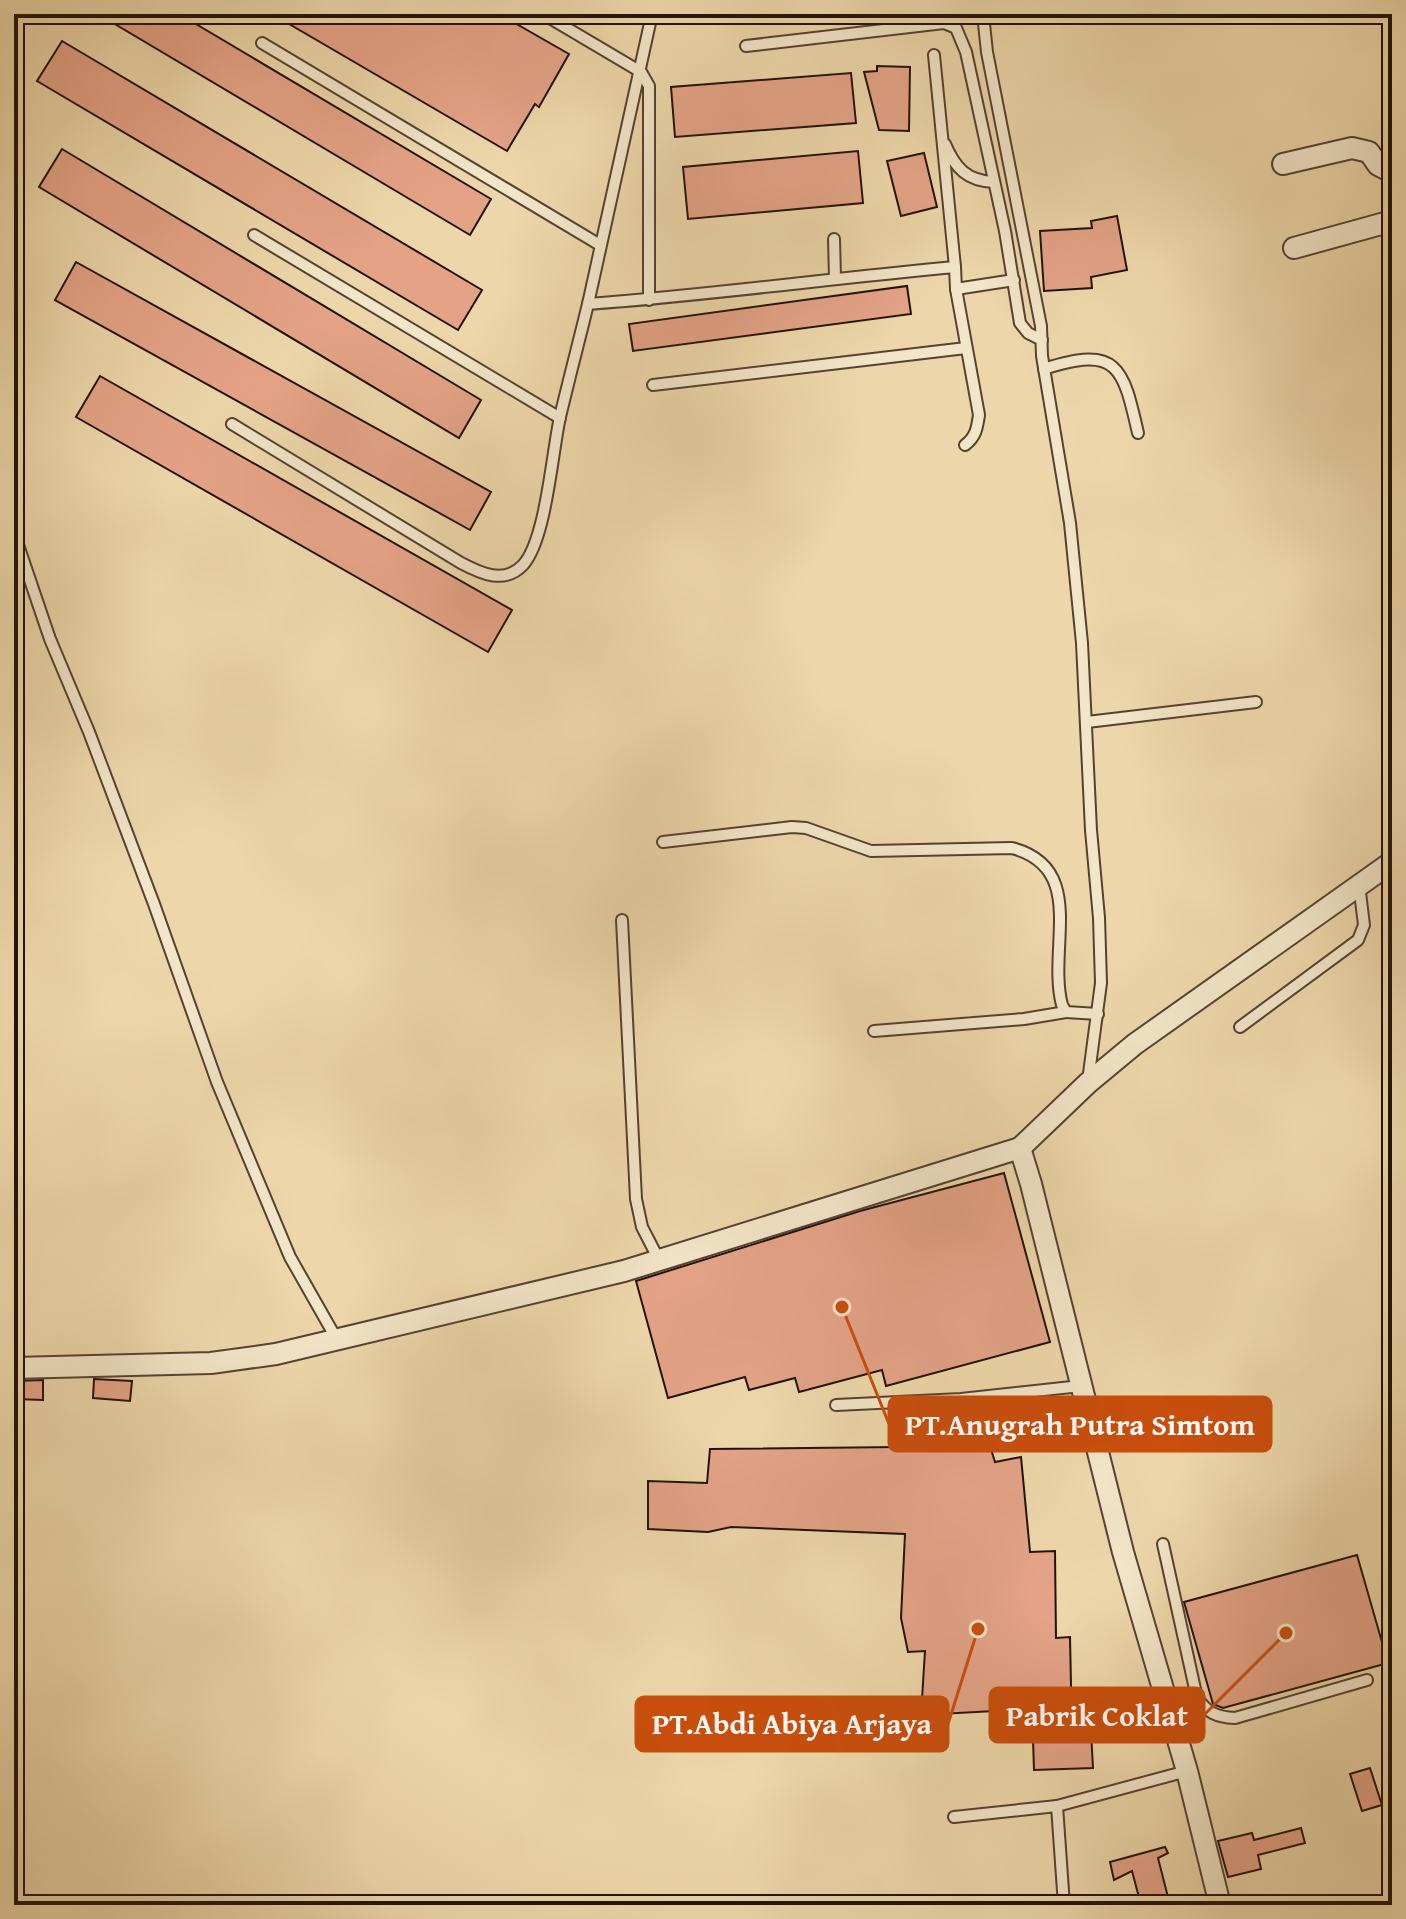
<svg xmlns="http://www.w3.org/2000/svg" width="1406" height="1919" font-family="'Gentium Book Plus',serif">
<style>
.building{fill:#e4a387;stroke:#22110a;stroke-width:2}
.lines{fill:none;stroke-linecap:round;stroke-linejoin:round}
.lane-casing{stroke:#554232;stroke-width:14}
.street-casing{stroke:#554232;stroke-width:24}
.lane{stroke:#f3e5c8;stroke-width:10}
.street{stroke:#f3e5c8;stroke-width:20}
.leader{fill:none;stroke:#ca4e0c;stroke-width:3}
.callout-dot{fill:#ca4e0c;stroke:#f3e5c8;stroke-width:3}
.callout{fill:#ca4e0c;stroke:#ca4e0c;stroke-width:3}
.callout-label{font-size:30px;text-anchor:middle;font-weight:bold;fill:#fff}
</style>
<rect width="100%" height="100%" fill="#edd7aa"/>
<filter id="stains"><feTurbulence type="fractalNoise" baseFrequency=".0025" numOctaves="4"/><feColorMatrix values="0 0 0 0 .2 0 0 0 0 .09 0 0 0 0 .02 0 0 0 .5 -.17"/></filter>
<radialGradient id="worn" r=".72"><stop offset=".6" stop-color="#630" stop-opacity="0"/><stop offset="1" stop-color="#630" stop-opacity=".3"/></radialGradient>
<g class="building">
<polygon points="98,14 179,14 491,199 470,235"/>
<polygon points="272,14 499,14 569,54 539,107 535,104 507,151"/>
<polygon points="62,41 482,290 458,330 37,81"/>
<polygon points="877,66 910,67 909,131 879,130 864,72 877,71"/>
<polygon points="851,73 856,123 675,137 671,87"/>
<polygon points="62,149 481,400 459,438 39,187"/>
<polygon points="858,151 863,203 688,219 683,167"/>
<polygon points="924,153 937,207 901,216 887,161"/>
<polygon points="1117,216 1127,270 1091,277 1092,288 1044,291 1040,231 1092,228 1091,221"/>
<polygon points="76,262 491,492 470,530 55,300"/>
<polygon points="907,286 911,314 633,351 629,324"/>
<polygon points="100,376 512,610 488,652 76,417"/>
<polygon points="1004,1173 1050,1342 886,1386 882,1370 799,1392 795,1378 749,1390 745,1377 668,1398 636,1281 860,1211"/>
<polygon points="94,1379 132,1381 130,1401 93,1398"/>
<polygon points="43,1380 43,1400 14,1399 14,1381"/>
<polygon points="990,1446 995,1462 1021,1457 1030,1552 1055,1551 1056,1638 1070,1637 1072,1733 1091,1732 1093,1768 1034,1770 1032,1709 921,1715 925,1651 908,1652 901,1618 905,1534 731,1527 708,1532 648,1529 648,1481 707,1483 710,1449"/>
<polygon points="1357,1555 1388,1663 1223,1708 1213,1704 1184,1602"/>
<polygon points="1370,1768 1382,1805 1362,1811 1350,1774"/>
<polygon points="1301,1828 1305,1843 1258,1855 1261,1869 1228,1877 1218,1841 1252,1833 1254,1840"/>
<polygon points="1165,1847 1168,1853 1158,1858 1170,1905 1141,1905 1132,1871 1114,1880 1110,1862"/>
</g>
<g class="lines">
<defs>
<g id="lane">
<polyline points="543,14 641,72 649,86 649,300"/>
<polyline points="983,14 987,52 1041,326 1042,356 1070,523 1082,643 1091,830 1099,918 1101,983 1088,1081"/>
<polyline points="262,43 600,245"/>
<polyline points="746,46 944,23 956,28 966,52 1005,231 1020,323 1028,333 1042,340"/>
<polyline points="934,55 955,267"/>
<path d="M945 144C955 168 967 181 994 182"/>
<polyline points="254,235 560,418"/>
<polyline points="834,239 835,278"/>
<polyline points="588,304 652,14"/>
<path d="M1044 369C1118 345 1123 367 1138 433"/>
<polyline points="653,385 966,348"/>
<path d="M232 424 461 563C480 573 504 585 523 565 546 540 552 453 560 417 569 379 579 341 588 304 711 295 833 278 955 267L956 289"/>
<path d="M965 445C976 437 977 428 979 415L956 289 1014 280"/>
<polyline points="14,533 50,639 89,732 154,904 217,1082 290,1257 336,1338"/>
<polyline points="1087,722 1256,702"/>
<path d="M663 842 792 827 806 828 871 851 1012 848C1088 868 1047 948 1062 1005L1066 1012 1098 1014"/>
<polyline points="622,920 636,1199 642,1227 659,1260"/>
<polyline points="1240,1027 1358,940 1364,925 1359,884"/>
<polyline points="874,1031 1024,1019 1066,1012"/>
<polyline points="836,1405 961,1399 1081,1386"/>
<polyline points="1163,1544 1197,1698 1169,1707"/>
<path d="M1197 1698C1208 1713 1216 1717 1235 1718L1367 1680"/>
<polyline points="1057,1806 1064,1905"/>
<polyline points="954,1817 1057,1806 1187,1771"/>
</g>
<g id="street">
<polyline points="1283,164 1352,148 1369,152 1378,165 1392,172"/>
<polyline points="1294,248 1392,221"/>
<polyline points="1020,1148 1088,1083 1135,1044 1392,862"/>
<polyline points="14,1368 211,1363 276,1354 624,1271 1020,1148 1031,1184 1123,1552 1187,1771 1220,1905"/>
</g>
</defs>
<use href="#lane" class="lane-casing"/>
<use href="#street" class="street-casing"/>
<use href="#lane" class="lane"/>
<use href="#street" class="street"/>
</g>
<path class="leader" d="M842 1307L889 1424M1286 1633L1204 1715M978 1629L948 1724"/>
<g class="callout-dot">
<circle cx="842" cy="1307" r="8"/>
<circle cx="1286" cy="1633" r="8"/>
<circle cx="978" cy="1629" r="8"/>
</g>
<g class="callout">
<rect x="889" y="1397" width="382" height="54" rx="8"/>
<rect x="990" y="1688" width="214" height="54" rx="8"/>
<rect x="636" y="1697" width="312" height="54" rx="8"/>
</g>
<g class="callout-label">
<text x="1080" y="1435">PT.Anugrah Putra Simtom</text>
<text x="1097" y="1726">Pabrik Coklat</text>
<text x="792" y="1734">PT.Abdi Abiya Arjaya</text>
</g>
<rect width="1406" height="1919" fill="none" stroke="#edd7aa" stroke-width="48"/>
<rect x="16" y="16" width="1374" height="1887" fill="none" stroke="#22110a" stroke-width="4"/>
<rect x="24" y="24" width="1358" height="1871" fill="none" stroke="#22110a" stroke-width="2"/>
<rect width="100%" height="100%" filter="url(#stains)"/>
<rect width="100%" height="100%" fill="url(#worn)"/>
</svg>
